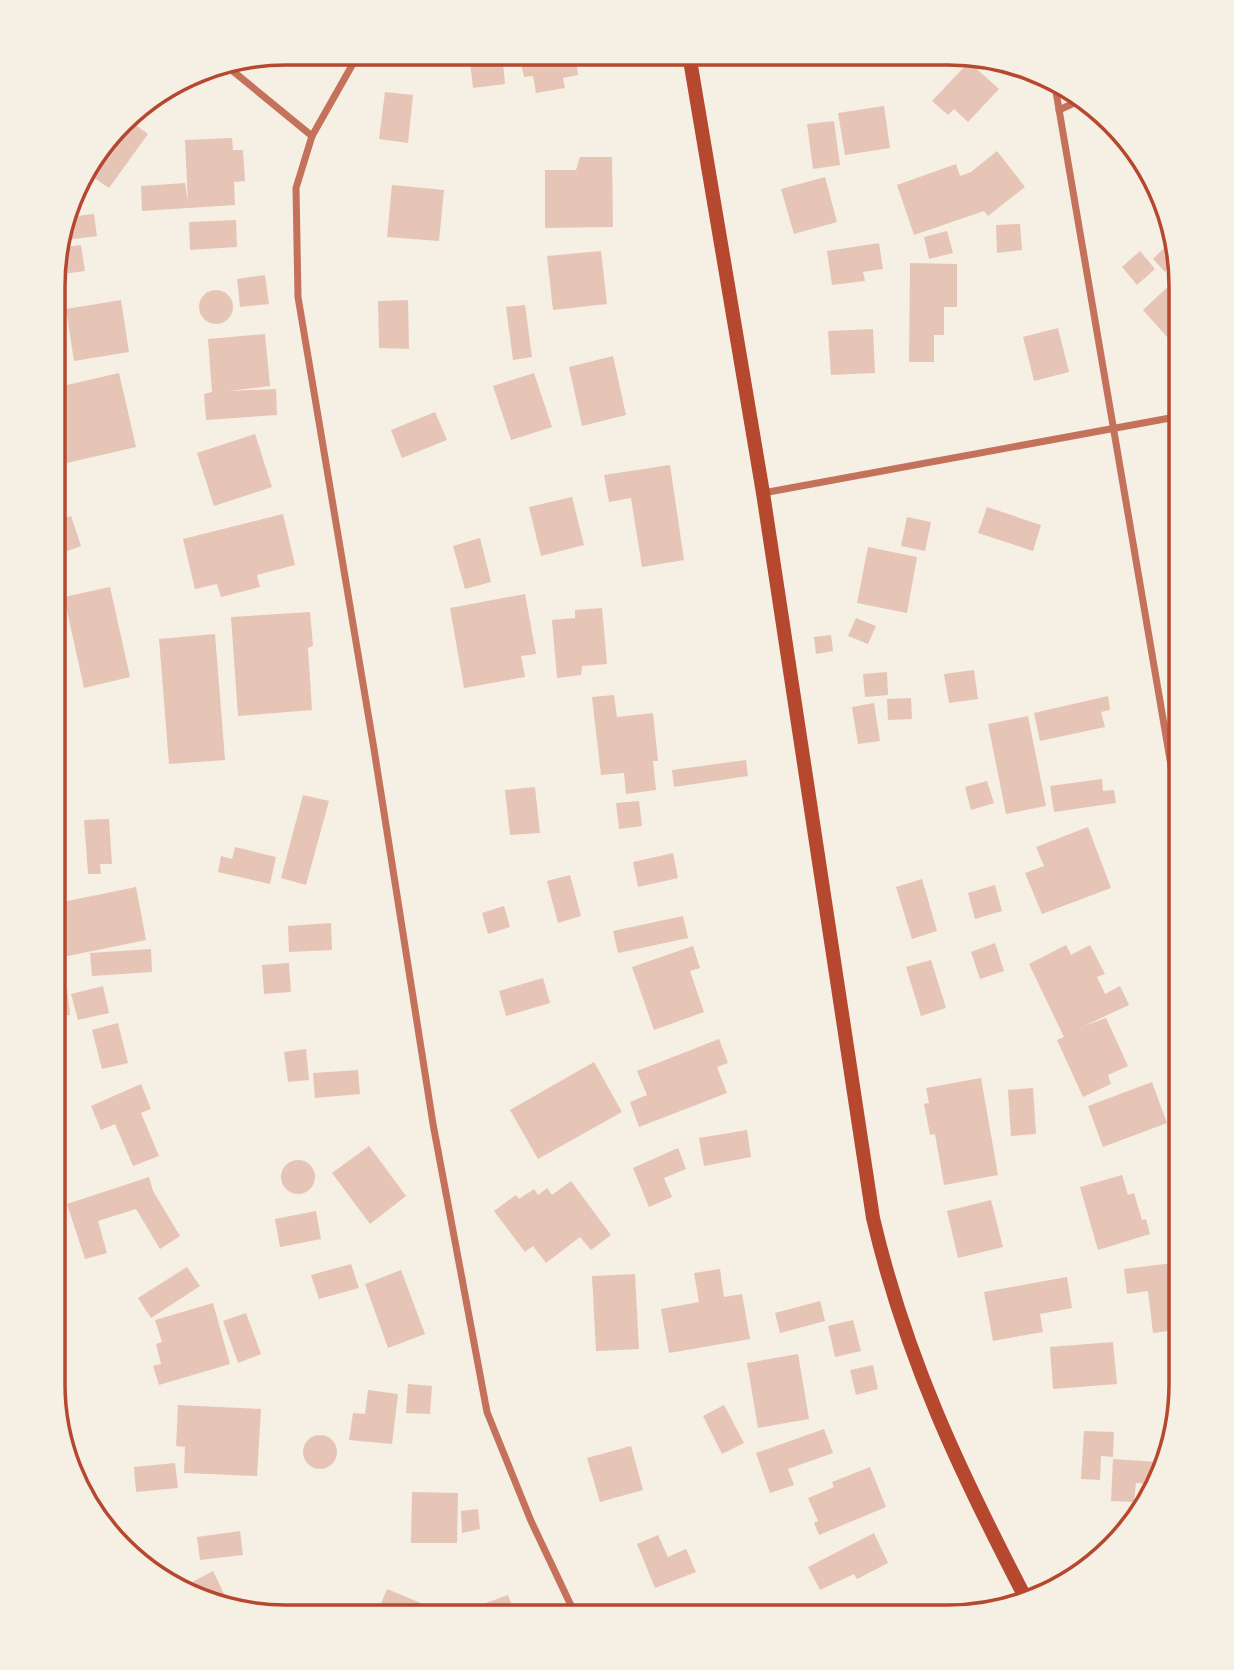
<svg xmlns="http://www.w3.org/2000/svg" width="1234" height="1670" font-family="Ubuntu,sans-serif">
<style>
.building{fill:#e6c5b7}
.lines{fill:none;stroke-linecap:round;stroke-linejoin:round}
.minor{stroke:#c5725c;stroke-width:7}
.secondary{stroke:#b5482f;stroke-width:14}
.rim{fill:none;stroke:#b5482f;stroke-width:3.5}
</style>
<rect width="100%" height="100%" fill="#f6efe4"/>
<g class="building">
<polygon points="469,53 502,53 505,84 473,88"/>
<polygon points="519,53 595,53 596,57 576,60 578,75 563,78 565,88 536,93 533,76 524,77"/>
<polygon points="969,62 999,89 968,122 954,109 948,115 932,101"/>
<polygon points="385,92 413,95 408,143 379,139"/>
<polygon points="884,106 890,148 845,155 838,113"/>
<polygon points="126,118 148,134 109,188 83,170"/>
<polygon points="834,121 840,165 813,169 807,124"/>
<polygon points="232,138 233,150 243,150 245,181 234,182 235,205 142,211 141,186 185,183 188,202 185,140"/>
<polygon points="997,151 1025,187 988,216 984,211 914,235 897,185 956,164 960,176 971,172"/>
<polygon points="580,157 612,157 613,227 545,228 545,170 576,170"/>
<polygon points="825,177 837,222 794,234 781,189"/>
<polygon points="392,185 444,190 439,241 387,237"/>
<polygon points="94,214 97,236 59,241 67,217"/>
<polygon points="236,220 237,247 190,250 189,222"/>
<polygon points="1020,224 1022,250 997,253 996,225"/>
<polygon points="947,231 953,253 929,259 924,237"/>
<polygon points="879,243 883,269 863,272 865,281 832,285 827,251"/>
<polygon points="81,245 85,271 55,275 57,248"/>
<polygon points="1164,248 1176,261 1165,272 1153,259"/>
<polygon points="601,251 607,304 553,310 547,256"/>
<polygon points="1140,251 1155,269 1137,285 1122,267"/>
<polygon points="910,263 957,264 957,307 944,307 944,335 934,335 934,362 909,362"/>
<polygon points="265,275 269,304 240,307 237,279"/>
<polygon points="1176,279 1181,285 1181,341 1176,347 1143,310"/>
<circle cx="216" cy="307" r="17"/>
<polygon points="121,300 129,352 74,361 66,309"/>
<polygon points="408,300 409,349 379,348 378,301"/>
<polygon points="525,305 532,357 513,360 506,307"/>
<polygon points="1058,328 1069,372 1034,381 1023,337"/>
<polygon points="873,329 875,373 831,375 828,331"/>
<polygon points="265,334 270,386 229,391 276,389 277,415 206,420 204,394 212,392 208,339"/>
<polygon points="613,356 626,415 582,426 569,367"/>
<polygon points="119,373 136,447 54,466 54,388"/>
<polygon points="534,373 552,427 511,440 493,386"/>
<polygon points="435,412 447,440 402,458 391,430"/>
<polygon points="255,434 272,487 214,506 197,453"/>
<polygon points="670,465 684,560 642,567 631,498 609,502 604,475"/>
<polygon points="56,494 64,518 71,516 81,546 54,556"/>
<polygon points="572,497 584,545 541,556 529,507"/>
<polygon points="987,507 1041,525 1033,551 978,533"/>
<polygon points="283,514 295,565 257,575 260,587 221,597 217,584 195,589 183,539"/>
<polygon points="907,517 931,522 925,551 901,546"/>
<polygon points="480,538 491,582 465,589 453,546"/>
<polygon points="868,547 917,557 907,613 857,603"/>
<polygon points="110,587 130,677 84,688 64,597"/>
<polygon points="525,594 536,654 521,656 525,677 464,688 450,608"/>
<polygon points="602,608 607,664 582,666 581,675 557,678 552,620 575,618 575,610"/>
<polygon points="310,612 313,646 308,648 312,710 238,716 231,617"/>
<polygon points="856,618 876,626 868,644 848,636"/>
<polygon points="215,634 225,760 169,764 159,639"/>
<polygon points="831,635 833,651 816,654 814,637"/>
<polygon points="974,670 978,699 949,703 944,674"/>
<polygon points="887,672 888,695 865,697 863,674"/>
<polygon points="614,695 617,717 653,713 658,761 653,761 656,790 626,794 624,773 601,775 592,697"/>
<polygon points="1108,696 1110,710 1101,712 1105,727 1040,741 1034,713"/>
<polygon points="911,698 912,719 888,720 887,699"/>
<polygon points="874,703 880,741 858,744 852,707"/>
<polygon points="1028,716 1046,806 1006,814 988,724"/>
<polygon points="746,760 748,776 674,787 672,770"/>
<polygon points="1102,779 1103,791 1114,790 1116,803 1054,812 1050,786"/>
<polygon points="987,781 994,803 971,810 965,787"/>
<polygon points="535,787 540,833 510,835 505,790"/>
<polygon points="303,795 329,801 306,885 281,878"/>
<polygon points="639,801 642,826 619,829 616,803"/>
<polygon points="109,819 112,864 100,864 101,874 88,874 84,820"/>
<polygon points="1088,827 1111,888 1042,914 1025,873 1044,866 1036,847"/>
<polygon points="235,847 276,857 270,884 218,872 221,856 232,859"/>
<polygon points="673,853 678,878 638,887 633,862"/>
<polygon points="570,875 581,916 558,923 547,881"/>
<polygon points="922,879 937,931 912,939 896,887"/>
<polygon points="995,885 1002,911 975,919 968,893"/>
<polygon points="136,887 146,940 53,959 53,904"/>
<polygon points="504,906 510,927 488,934 482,913"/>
<polygon points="683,916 688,938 618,953 613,931"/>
<polygon points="331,923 332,950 289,952 288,926"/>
<polygon points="995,943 1004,971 980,979 971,952"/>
<polygon points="1066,945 1071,955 1090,945 1105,974 1097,977 1105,994 1120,986 1129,1005 1084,1026 1106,1018 1128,1066 1108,1075 1111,1084 1083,1097 1057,1040 1064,1037 1029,964"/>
<polygon points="693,946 700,968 690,971 704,1012 654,1030 632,967"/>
<polygon points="151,949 152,972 92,976 90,953"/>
<polygon points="931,960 946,1008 921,1016 906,967"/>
<polygon points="289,963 291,992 264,994 262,965"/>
<polygon points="543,978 550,1003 506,1016 499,991"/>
<polygon points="103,986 109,1013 78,1020 71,994"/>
<polygon points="67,988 70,1015 53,1017 53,990"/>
<polygon points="118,1023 128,1063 102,1069 92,1030"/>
<polygon points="719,1039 728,1063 717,1067 727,1093 639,1127 630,1102 647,1095 637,1071"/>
<polygon points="306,1049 309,1080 288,1082 284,1052"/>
<polygon points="594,1062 622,1112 538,1159 510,1110"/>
<polygon points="358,1070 360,1094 315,1098 313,1073"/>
<polygon points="981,1078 998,1175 944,1185 935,1134 930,1135 924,1104 929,1103 926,1088"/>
<polygon points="1152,1082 1167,1123 1103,1147 1088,1106"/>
<polygon points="141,1084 151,1109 141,1113 159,1156 133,1166 115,1124 101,1130 91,1106"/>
<polygon points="1033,1088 1036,1134 1011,1136 1008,1090"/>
<polygon points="747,1130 751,1157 704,1166 699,1138"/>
<polygon points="369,1146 406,1196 370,1224 332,1173"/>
<polygon points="678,1148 686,1169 664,1178 672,1197 649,1207 633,1168"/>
<circle cx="298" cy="1177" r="17"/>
<polygon points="1122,1175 1128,1195 1134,1193 1142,1220 1146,1219 1150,1234 1098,1250 1080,1187"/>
<polygon points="149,1177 153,1191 180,1236 160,1249 136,1209 98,1221 107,1253 85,1259 67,1204"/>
<polygon points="571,1181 611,1235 591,1250 580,1237 546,1263 533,1246 525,1252 494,1211 516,1195 519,1199 534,1189 538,1195 547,1188 552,1195"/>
<polygon points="991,1200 1003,1247 958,1258 947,1211"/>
<polygon points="316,1211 321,1239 280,1247 275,1219"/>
<polygon points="1173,1263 1176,1287 1170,1289 1175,1330 1153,1333 1148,1291 1127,1294 1124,1269"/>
<polygon points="351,1264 359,1288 319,1299 311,1275"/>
<polygon points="187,1267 200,1286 151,1318 138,1298"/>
<polygon points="720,1269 724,1297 742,1294 750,1339 669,1353 661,1309 699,1302 694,1273"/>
<polygon points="401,1270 425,1334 388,1348 365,1284"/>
<polygon points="635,1274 639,1349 596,1351 592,1276"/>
<polygon points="1067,1277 1072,1308 1040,1314 1043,1332 993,1341 984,1292"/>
<polygon points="820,1301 825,1321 780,1333 775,1313"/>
<polygon points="213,1303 230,1364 159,1385 153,1366 161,1364 156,1344 162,1342 155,1320"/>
<polygon points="246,1313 261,1354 238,1363 223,1321"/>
<polygon points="853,1320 861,1351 835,1357 828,1326"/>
<polygon points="1113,1342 1117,1384 1053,1389 1050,1347"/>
<polygon points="798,1354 809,1419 758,1428 747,1363"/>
<polygon points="873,1365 878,1389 856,1395 850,1370"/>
<polygon points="408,1384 432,1386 430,1414 406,1413"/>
<polygon points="368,1390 398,1394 392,1444 349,1440 353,1413 365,1414"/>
<polygon points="178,1405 261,1409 257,1476 184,1473 185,1447 176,1446"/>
<polygon points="724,1405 744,1443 722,1454 703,1416"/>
<polygon points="1176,1414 1171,1430 1168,1415"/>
<polygon points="824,1429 833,1453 788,1469 794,1485 770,1493 756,1453"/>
<polygon points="1084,1431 1114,1432 1113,1457 1101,1456 1100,1480 1081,1479"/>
<circle cx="320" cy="1452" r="17"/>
<polygon points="631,1446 643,1490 600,1502 587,1458"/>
<polygon points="1113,1459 1157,1462 1152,1484 1136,1483 1134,1502 1111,1501"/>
<polygon points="175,1463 178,1488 136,1492 134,1467"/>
<polygon points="870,1467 886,1507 819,1535 814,1523 818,1521 808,1498 834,1487 832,1482"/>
<polygon points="412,1492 458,1493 457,1543 411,1543"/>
<polygon points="478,1509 480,1529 462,1533 461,1511"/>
<polygon points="240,1531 243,1555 200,1560 197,1537"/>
<polygon points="874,1533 888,1563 857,1579 854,1574 820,1590 808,1567"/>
<polygon points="658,1535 668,1557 686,1549 696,1572 655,1588 637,1544"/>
<polygon points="213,1571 228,1602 224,1604 181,1588"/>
<polygon points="387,1589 428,1606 424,1616 376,1616"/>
<polygon points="508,1595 516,1616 482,1616 478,1606"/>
<polygon points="729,1610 731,1617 717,1617 716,1613"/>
<polygon points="765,1610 767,1617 745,1617 745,1616"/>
</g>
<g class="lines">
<g class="minor">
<polyline points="359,53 312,136 296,188 298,297 374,749 433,1124 487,1412 531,1521 576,1616"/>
<polyline points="223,63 312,136"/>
<polyline points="1055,86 1181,824"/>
<polyline points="1059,110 1085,98"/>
<polyline points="763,493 1181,416"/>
<polyline points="53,1355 73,1473"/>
</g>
<path class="secondary" d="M689 54 763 493 873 1218C906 1359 960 1472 1026 1599"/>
</g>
<path d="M0 0H1234V1670H0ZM286 65H948A221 221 0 0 1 1169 286V1384A221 221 0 0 1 948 1605H286A221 221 0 0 1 65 1384V286A221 221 0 0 1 286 65Z" fill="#f6efe4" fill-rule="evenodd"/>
<path class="rim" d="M286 65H948A221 221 0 0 1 1169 286V1384A221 221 0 0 1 948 1605H286A221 221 0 0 1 65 1384V286A221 221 0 0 1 286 65Z"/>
</svg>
